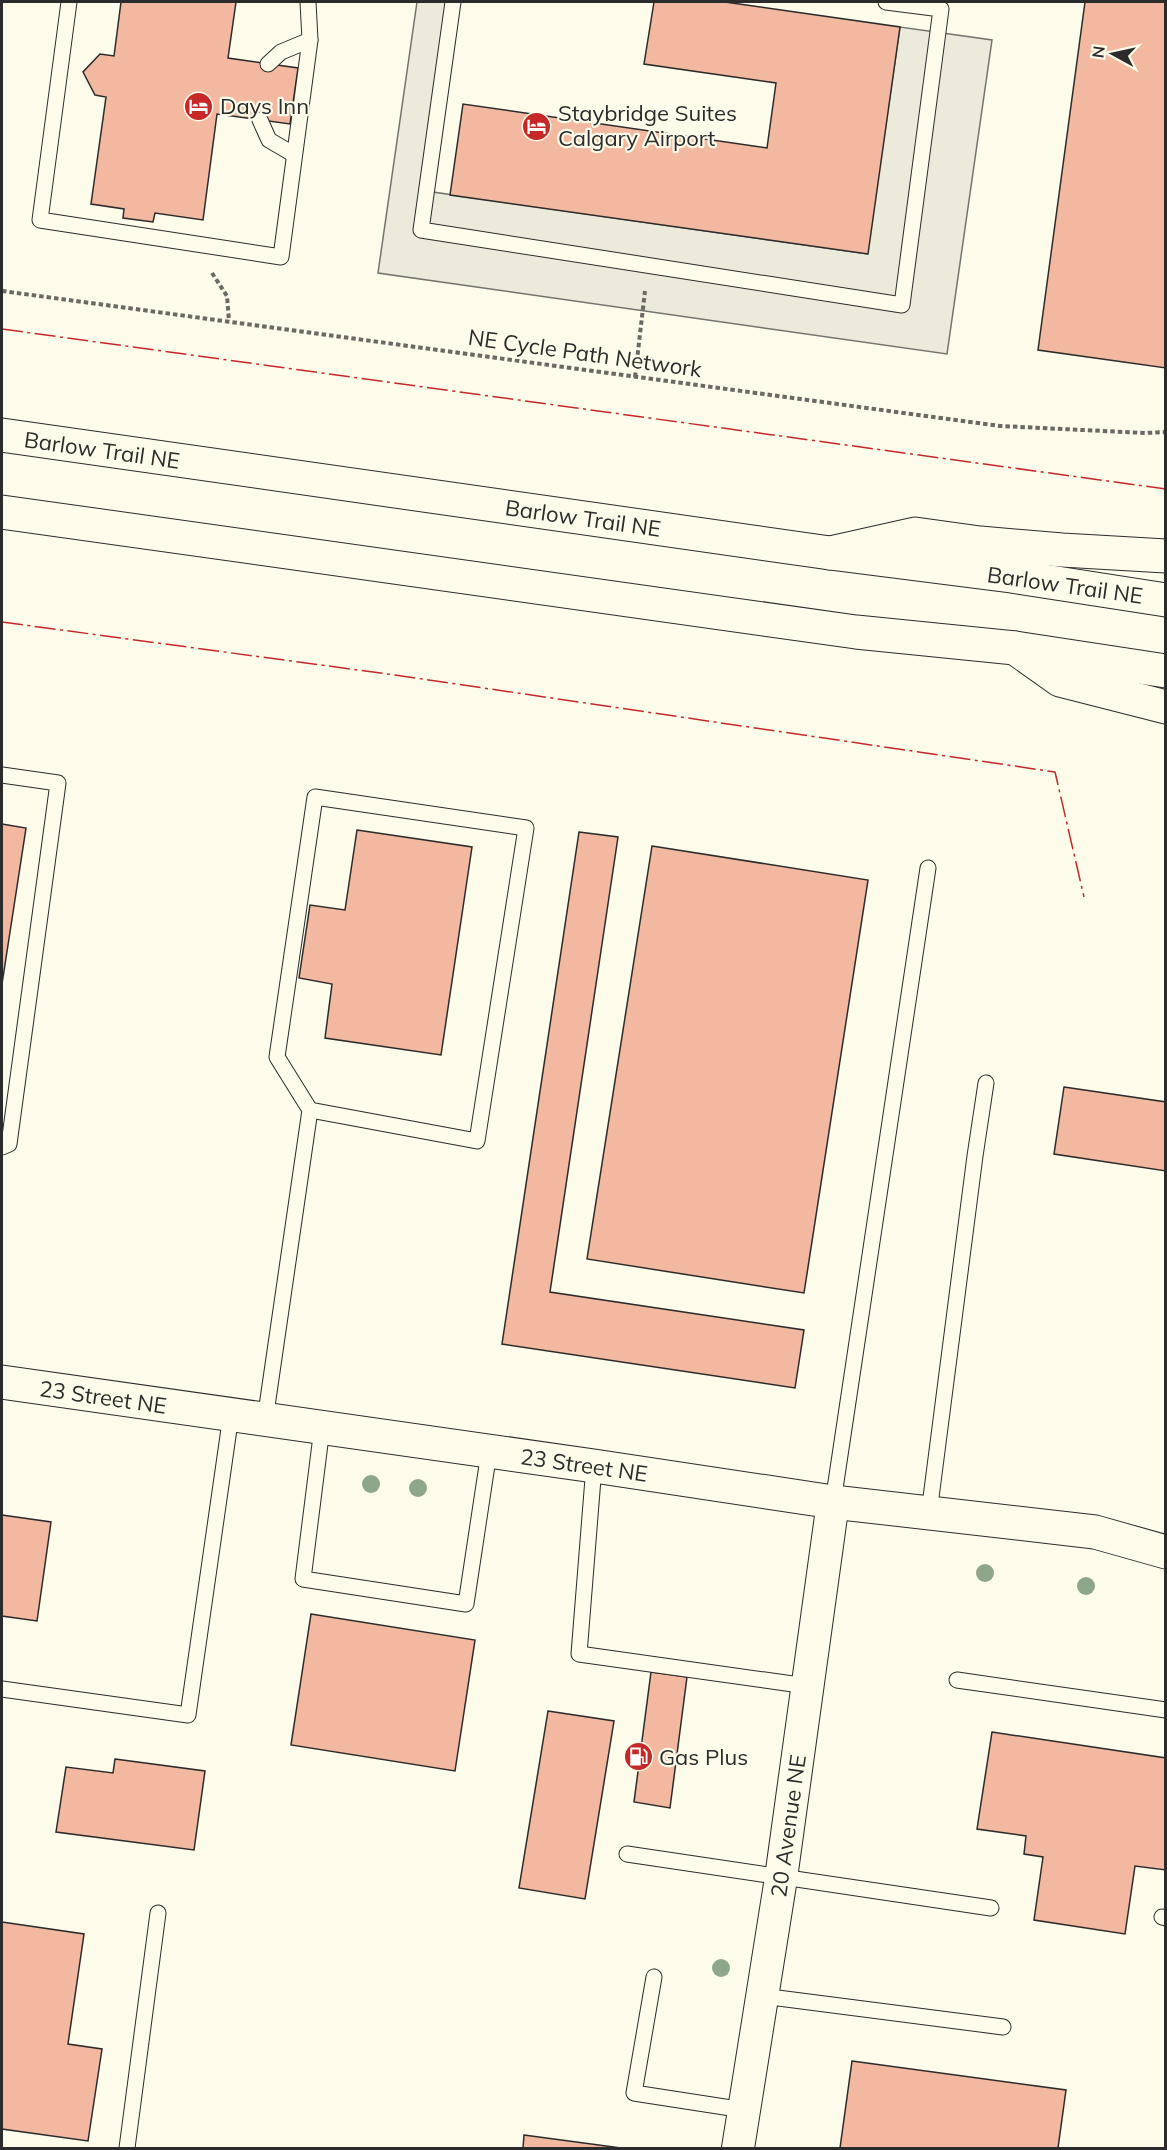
<svg xmlns="http://www.w3.org/2000/svg" width="1167" height="2150" font-family="Mulish,sans-serif">
<style>
.parking{fill:#eceadb;stroke:#74746e;stroke-width:1.5}
.building{fill:#f2b8a0;stroke:#2b2b2b;stroke-width:1.5}
.lines{fill:none;stroke-linecap:round;stroke-linejoin:round}
.service-casing{stroke:#2b2b2b;stroke-width:17}
.minor-casing{stroke:#2b2b2b;stroke-width:34}
.tertiary-casing{stroke:#2b2b2b;stroke-width:35}
.primary-casing{stroke:#2b2b2b;stroke-width:35}
.motorway-casing{stroke:#2b2b2b;stroke-width:35}
.path{stroke:#6a6964;stroke-width:4;stroke-dasharray:4.5 3;stroke-linecap:butt}
.service{stroke:#fdfbea;stroke-width:15}
.minor{stroke:#fdfbea;stroke-width:32}
.tertiary{stroke:#fdfbea;stroke-width:33}
.primary{stroke:#fdfbea;stroke-width:33}
.motorway{stroke:#fdfbea;stroke-width:33}
.power{stroke:#c62828;stroke-width:1.5;stroke-dasharray:21 4.5 3 4.5;stroke-linecap:butt}
.tree{fill:#8ea78a}
.labels{text-anchor:middle;dominant-baseline:central;stroke-width:4.5;stroke-linejoin:round;paint-order:stroke}
.poi-label{font-size:22px;fill:#2b2b2b;stroke:#fdfbea;text-anchor:start}
.street-label{font-size:22px;fill:#2b2b2b;stroke:#fdfbea}
</style>
<rect width="100%" height="100%" fill="#fdfbea"/>
<polygon class="parking" points="417,2 453,2 426,191 867,254 900,27 992,40 947,354 378,273"/>
<g class="building">
<polygon points="121,2 236,2 228,58 298,68 290,124 217,114 203,220 155,213 153,222 123,218 124,209 91,204 106,97 95,95 83,72 100,54 114,56"/>
<polygon points="654,2 725,2 900,27 868,254 450,195 463,104 767,148 776,83 644,64"/>
<polygon points="1085,2 1166,2 1166,368 1038,350"/>
<polygon points="2,824 26,828 2,984"/>
<polygon points="357,830 472,847 441,1055 325,1038 332,984 299,978 310,905 345,910"/>
<polygon points="579,832 618,837 550,1292 804,1330 795,1388 502,1344"/>
<polygon points="652,846 868,880 804,1293 587,1259"/>
<polygon points="1064,1087 1166,1102 1166,1171 1054,1154"/>
<polygon points="2,1515 51,1522 37,1621 2,1616"/>
<polygon points="311,1614 475,1640 455,1771 291,1745"/>
<polygon points="651,1672 687,1677 670,1808 634,1802"/>
<polygon points="548,1711 614,1721 585,1899 519,1888"/>
<polygon points="992,1732 1166,1758 1166,1870 1135,1866 1125,1934 1034,1920 1043,1857 1024,1854 1026,1836 977,1829"/>
<polygon points="115,1759 205,1771 194,1850 56,1832 66,1767 113,1773"/>
<polygon points="2,1922 84,1934 68,2044 102,2049 88,2141 2,2129"/>
<polygon points="852,2061 1066,2090 1058,2148 840,2148"/>
<polygon points="524,2135 621,2148 523,2148"/>
</g>
<g class="lines">
<defs>
<g id="service">
<polyline points="69,2 40,220 281,257 310,40 308,2"/>
<polyline points="453,2 421,230 902,305 941,9 886,2"/>
<polyline points="268,64 281,52 310,40"/>
<polyline points="260,120 269,140 293,154"/>
<polyline points="2,775 58,783 9,1144 2,1147"/>
<polyline points="265,1420 310,1110 477,1141 526,828 315,797 277,1057 310,1110"/>
<polyline points="322,1428 303,1579 466,1604 489,1452"/>
<polyline points="594,1466 579,1654 807,1686"/>
<polyline points="833,1502 928,868"/>
<polyline points="929,1513 975,1156 986,1083"/>
<polyline points="957,1680 1166,1710"/>
<polyline points="2,1689 188,1715 231,1415"/>
<polyline points="627,1854 991,1908"/>
<polyline points="1162,1917 1166,1918"/>
<polyline points="654,1977 634,2093 744,2110"/>
<polyline points="762,1996 1003,2027"/>
<polyline points="127,2148 158,1913"/>
</g>
<polyline id="minor" points="738,2148 781,1878 833,1502"/>
<polyline id="tertiary" points="2,1382 594,1466 833,1502 1095,1532 1166,1552"/>
<g id="primary">
<polyline points="2,435 830,553 1011,576 1166,600"/>
<polyline points="2,512 856,632 1015,648 1166,671"/>
</g>
<g id="motorway">
<polyline points="830,553 915,534 980,543 1062,550 1166,556"/>
<polyline points="1015,648 1060,680 1166,707"/>
</g>
</defs>
<use href="#service" class="service-casing"/>
<use href="#minor" class="minor-casing"/>
<use href="#tertiary" class="tertiary-casing"/>
<use href="#primary" class="primary-casing"/>
<use href="#motorway" class="motorway-casing"/>
<g class="path">
<polyline points="212,273 227,296 229,321"/>
<polyline points="2,291 1000,426 1145,433 1166,432"/>
<polyline points="635,377 645,291"/>
</g>
<use href="#service" class="service"/>
<use href="#minor" class="minor"/>
<use href="#tertiary" class="tertiary"/>
<use href="#primary" class="primary"/>
<use href="#motorway" class="motorway"/>
<g class="power">
<polyline points="2,329 1166,489"/>
<polyline points="2,622 395,675 1055,772 1084,897"/>
</g>
</g>
<g class="tree">
<circle cx="371" cy="1484" r="9"/>
<circle cx="418" cy="1488" r="9"/>
<circle cx="985" cy="1573" r="9"/>
<circle cx="1086" cy="1586" r="9"/>
<circle cx="721" cy="1968" r="9"/>
</g>
<defs>
<symbol id="hotel-disc" viewBox="-11 -11 22 22"><circle r="9.5" fill="#c62828" stroke="#fdfbea"/><path d="M-6-4.5h1.5V1H6V5H4.5V3h-9V5H-6ZM-4 0a1.8 1.8 0 1 1 3.6 0ZM.5 0V-2.5h3Q6-2.5 6 0Z" fill="#fff"/></symbol>
<symbol id="fuel-disc" viewBox="-11 -11 22 22"><circle r="9.5" fill="#c62828" stroke="#fdfbea"/><path d="M-5.5-6h7V0h2V4h1.3V-2.5L3-4.5l.8-.8L6-3V5H2.5V1h-1V6h-7ZM-4.2-4.7v3.2H.2V-4.7Z" fill="#fff"/></symbol>
</defs>
<g fill-rule="evenodd">
<use href="#hotel-disc" x="182" y="90" width="33" height="33"/>
<use href="#hotel-disc" x="520" y="110" width="33" height="33"/>
<use href="#fuel-disc" x="622" y="1740" width="33" height="33"/>
</g>
<g class="labels">
<g class="poi-label">
<text x="220" y="106">Days Inn</text>
<text x="558" y="113">Staybridge Suites<tspan x="558" dy="25">Calgary Airport</tspan></text>
<text x="659" y="1757">Gas Plus</text>
</g>
<g class="street-label">
<text transform="translate(585 353) rotate(8)">NE Cycle Path Network</text>
<text transform="translate(102 450) rotate(8)">Barlow Trail NE</text>
<text transform="translate(583 518) rotate(8)">Barlow Trail NE</text>
<text transform="translate(1065 585) rotate(8)">Barlow Trail NE</text>
<text transform="translate(103 1397) rotate(8)">23 Street NE</text>
<text transform="translate(584 1465) rotate(8)">23 Street NE</text>
<text transform="translate(788 1826) rotate(-82)">20 Avenue NE</text>
</g>
</g>
<rect width="1167" height="2150" fill="none" stroke="#2b2b2b" stroke-width="6"/>
<g transform="translate(1113 54) rotate(278)" stroke="#fdfbea" stroke-width="4.5" paint-order="stroke">
<path d="M0-4.5L10 22L0 15L-10 22Z" fill="#2b2b2b"/>
<text y="-9" font-size="16" font-weight="bold" text-anchor="middle" fill="#2b2b2b">N</text>
</g>
</svg>
